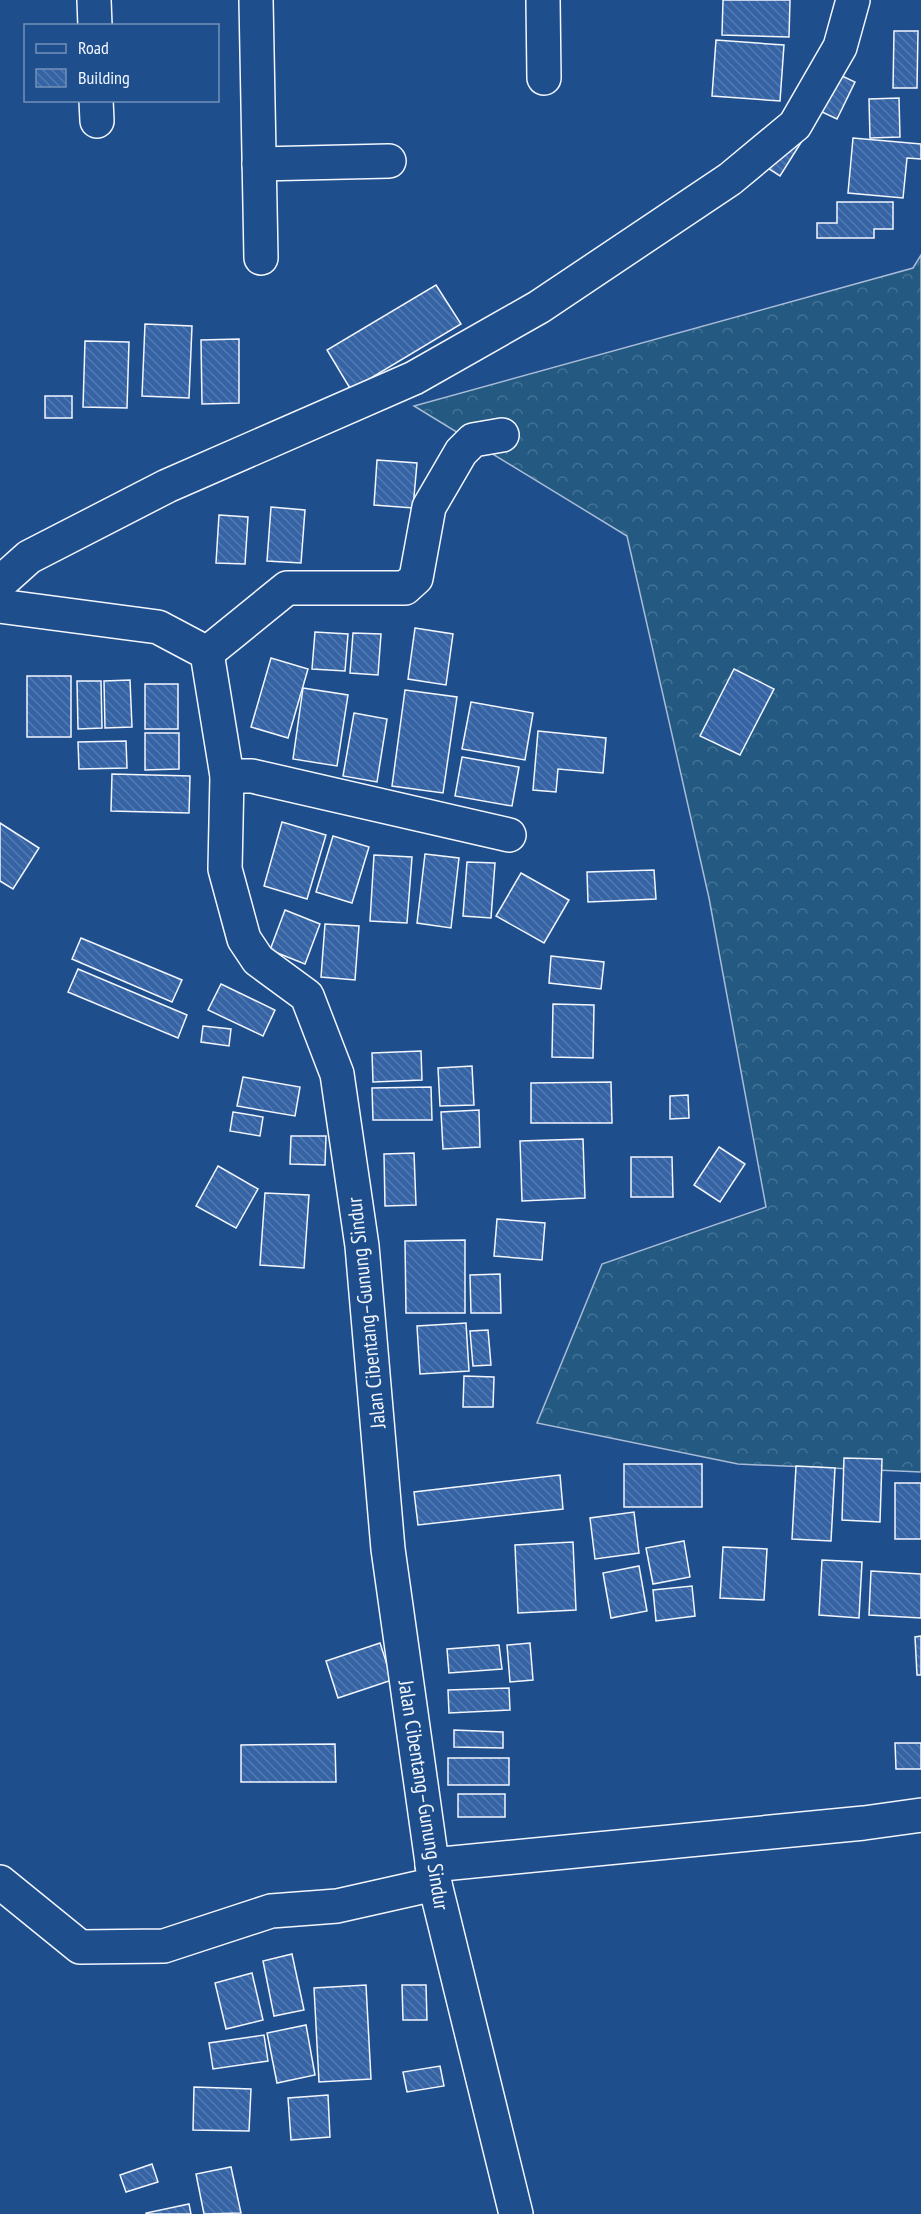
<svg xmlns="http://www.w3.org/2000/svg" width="921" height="2214" font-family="'PT Sans Narrow',sans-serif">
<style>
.forest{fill:url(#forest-crowns);stroke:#a8bbd7;stroke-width:1.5}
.building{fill:url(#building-back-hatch);stroke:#f2f6ff;stroke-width:1.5}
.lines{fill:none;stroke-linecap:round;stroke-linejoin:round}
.minor-casing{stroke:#f2f6ff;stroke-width:36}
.minor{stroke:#1f4e8c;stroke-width:33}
.labels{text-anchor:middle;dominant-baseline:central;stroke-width:4.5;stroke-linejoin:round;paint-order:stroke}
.street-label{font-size:21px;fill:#f2f6ff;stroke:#1f4e8c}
</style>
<defs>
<pattern id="forest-crowns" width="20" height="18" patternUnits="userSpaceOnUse" patternTransform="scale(1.5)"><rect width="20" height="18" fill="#245a82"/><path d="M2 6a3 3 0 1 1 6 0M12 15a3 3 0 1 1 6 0" fill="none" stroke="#447295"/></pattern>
<pattern id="building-back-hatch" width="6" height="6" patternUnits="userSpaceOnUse" patternTransform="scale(1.5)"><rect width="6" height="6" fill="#3563a3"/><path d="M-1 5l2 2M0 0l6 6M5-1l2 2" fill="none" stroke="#537ab1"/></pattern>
</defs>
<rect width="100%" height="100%" fill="#1f4e8c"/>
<polygon class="forest" points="921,255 921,1472 738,1464 537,1423 602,1264 766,1207 709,898 627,536 414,406 913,268"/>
<g class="building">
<polygon points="723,0 790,0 789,37 722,35"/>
<polygon points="894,31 918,31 917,88 893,88"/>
<polygon points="716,40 784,45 780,101 712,96"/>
<polygon points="825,68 855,82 837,119 807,105"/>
<polygon points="899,98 900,137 870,138 869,99"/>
<polygon points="817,117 780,176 763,165"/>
<polygon points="853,138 921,144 921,159 907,158 903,198 848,193"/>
<polygon points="837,202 893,202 893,229 874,229 874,238 817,238 817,223 837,223"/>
<polygon points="436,285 461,324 351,390 327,350"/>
<polygon points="145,324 192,326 189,398 142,396"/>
<polygon points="239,339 239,403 202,404 201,340"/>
<polygon points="85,341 129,342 127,408 83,407"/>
<rect x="45" y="396" width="27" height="22"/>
<polygon points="377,460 417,463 413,508 374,505"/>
<polygon points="271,507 305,510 301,563 267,561"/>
<polygon points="219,515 248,517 245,564 216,563"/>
<polygon points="415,628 453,634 446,685 408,679"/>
<polygon points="315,632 348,634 345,671 312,669"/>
<polygon points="353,633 381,634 378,675 350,673"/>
<polygon points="271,658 308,669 288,738 251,727"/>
<polygon points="734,669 774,689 740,755 700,736"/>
<rect x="27" y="676" width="44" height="61"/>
<polygon points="130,680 132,727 105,728 104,681"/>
<polygon points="77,681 101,681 102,728 78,729"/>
<rect x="145" y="684" width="33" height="45"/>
<polygon points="303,688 348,695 337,766 293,759"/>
<polygon points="405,690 457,697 443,793 392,786"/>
<polygon points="471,702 533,713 525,760 462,749"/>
<polygon points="354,713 387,719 377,782 343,776"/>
<polygon points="538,731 606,738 603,773 558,769 556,792 533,790"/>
<polygon points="145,733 179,733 179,769 145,770"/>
<polygon points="126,741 127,768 79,769 78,742"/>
<polygon points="462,757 519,767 512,806 455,796"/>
<polygon points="112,774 190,776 189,813 111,811"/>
<polygon points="282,822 326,835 307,899 264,886"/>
<polygon points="0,823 39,848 13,889 0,881"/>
<polygon points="333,836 369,847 352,903 316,892"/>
<polygon points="425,854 459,858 451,928 417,923"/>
<polygon points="374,855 412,857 407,923 370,921"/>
<polygon points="467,862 495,863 491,918 463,916"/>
<polygon points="654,870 656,899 588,902 587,872"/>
<polygon points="521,873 569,900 544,943 496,916"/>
<polygon points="285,910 320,924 305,964 270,950"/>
<polygon points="325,924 359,926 355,980 321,977"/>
<polygon points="81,938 182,980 172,1002 72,959"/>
<polygon points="551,956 604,962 601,989 549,983"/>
<polygon points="78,969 187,1015 178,1038 68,992"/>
<polygon points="221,984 275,1010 263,1036 208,1010"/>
<polygon points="553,1004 594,1005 593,1058 552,1057"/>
<polygon points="203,1026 231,1029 229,1046 201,1042"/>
<polygon points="421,1051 422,1080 373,1082 372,1053"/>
<polygon points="472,1066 474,1105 440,1106 438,1068"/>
<polygon points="243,1077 300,1087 295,1116 237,1106"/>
<polygon points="611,1082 612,1123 531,1123 531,1083"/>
<polygon points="431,1087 432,1120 373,1120 372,1088"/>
<polygon points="688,1095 689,1118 670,1119 670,1096"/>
<polygon points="479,1110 480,1147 443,1149 441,1112"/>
<polygon points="233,1112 263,1117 260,1136 230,1131"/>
<polygon points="291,1136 326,1136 325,1165 290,1164"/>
<polygon points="583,1139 585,1198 522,1201 520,1141"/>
<polygon points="719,1147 745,1164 720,1202 694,1185"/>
<polygon points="414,1153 416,1205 385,1206 384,1154"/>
<polygon points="631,1157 672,1157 673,1197 631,1197"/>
<polygon points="218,1166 258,1189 236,1228 196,1206"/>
<polygon points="265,1193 309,1195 304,1268 260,1265"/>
<polygon points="497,1219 545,1223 542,1260 494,1256"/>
<polygon points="465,1240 465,1313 406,1313 405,1241"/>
<polygon points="500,1274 501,1313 471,1313 470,1275"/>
<polygon points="466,1323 469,1371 420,1374 417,1326"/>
<polygon points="488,1330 491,1365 473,1366 470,1331"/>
<polygon points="464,1376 494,1377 493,1407 463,1407"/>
<polygon points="844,1458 882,1459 880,1522 842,1520"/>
<rect x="624" y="1464" width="78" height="43"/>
<polygon points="796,1466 835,1468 831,1541 792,1539"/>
<polygon points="560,1475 563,1509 418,1525 414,1492"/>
<rect x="895" y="1483" width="26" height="56"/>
<polygon points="634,1512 639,1553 595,1559 590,1518"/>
<polygon points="684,1541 690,1577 653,1584 646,1548"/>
<polygon points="573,1542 576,1610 518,1613 515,1545"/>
<polygon points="723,1547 767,1549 764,1600 720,1598"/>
<polygon points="822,1560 862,1562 859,1618 819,1615"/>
<polygon points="639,1566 647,1611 611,1618 603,1573"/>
<polygon points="871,1571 921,1574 921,1618 869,1615"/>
<polygon points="692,1586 695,1616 656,1621 653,1590"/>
<polygon points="921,1636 921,1675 917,1675 915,1637"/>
<polygon points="380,1643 392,1680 338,1698 326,1661"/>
<polygon points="530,1643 533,1680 510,1682 507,1645"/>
<polygon points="499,1645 502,1669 449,1673 447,1649"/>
<polygon points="509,1688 510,1710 449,1713 448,1690"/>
<polygon points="454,1730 503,1732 503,1748 454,1747"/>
<polygon points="895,1743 921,1743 921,1769 896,1769"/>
<polygon points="335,1744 336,1782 241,1782 241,1745"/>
<rect x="448" y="1758" width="61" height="27"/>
<rect x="458" y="1794" width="47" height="23"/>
<polygon points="292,1954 304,2010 274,2016 263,1961"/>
<polygon points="252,1973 263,2020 226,2029 215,1983"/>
<polygon points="366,1985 371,2079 319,2082 314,1988"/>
<polygon points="402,1985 426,1985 427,2020 403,2020"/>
<polygon points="306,2025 315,2075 277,2083 267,2033"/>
<polygon points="264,2035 268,2061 213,2069 209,2043"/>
<polygon points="440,2066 444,2086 407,2092 403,2072"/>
<polygon points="194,2087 251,2089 249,2131 193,2130"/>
<polygon points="328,2095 330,2137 291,2140 288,2098"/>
<polygon points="152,2164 158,2182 126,2192 120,2175"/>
<polygon points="231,2167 241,2213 204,2214 196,2174"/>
<polygon points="189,2204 191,2214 146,2214 146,2213"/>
</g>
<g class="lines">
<defs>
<g id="minor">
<polyline points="94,0 95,26"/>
<polyline points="256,0 261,258"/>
<polyline points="543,0 544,78"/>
<polyline points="96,100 97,121"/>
<polyline points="259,164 389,161"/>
<polyline points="0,583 29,557 167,486 414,378 539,307 730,179 795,125 840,47 853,0"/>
<polyline points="0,606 158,627 207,653 227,776 225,869 244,939 258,960 307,996 337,1074 362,1246 388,1549 435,1884 516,2214"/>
<polyline points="207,653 287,588 405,588 416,578 429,507 461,452 473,440 502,435"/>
<polyline points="227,776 252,776 509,835"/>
<polyline points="432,1865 864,1823 921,1815"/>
<polyline points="0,1882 80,1947 164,1946 271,1911 337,1906 435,1884"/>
</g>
</defs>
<use href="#minor" class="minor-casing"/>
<use href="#minor" class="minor"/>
</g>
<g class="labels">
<g class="street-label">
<text transform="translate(366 1313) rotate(-96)">Jalan Cibentang–Gunung Sindur</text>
<text transform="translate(424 1795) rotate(81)">Jalan Cibentang–Gunung Sindur</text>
</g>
</g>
<rect x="24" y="24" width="195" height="78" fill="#1f4e8c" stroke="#7391ba" stroke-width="1.5"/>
<rect x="36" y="44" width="30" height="9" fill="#1f4e8c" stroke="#7391ba" stroke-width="1.5"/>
<text x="78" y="54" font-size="18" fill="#f2f6ff">Road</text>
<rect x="36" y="69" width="30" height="18" fill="url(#building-back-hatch)" stroke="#7391ba" stroke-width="1.5"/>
<text x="78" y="84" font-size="18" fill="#f2f6ff">Building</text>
</svg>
